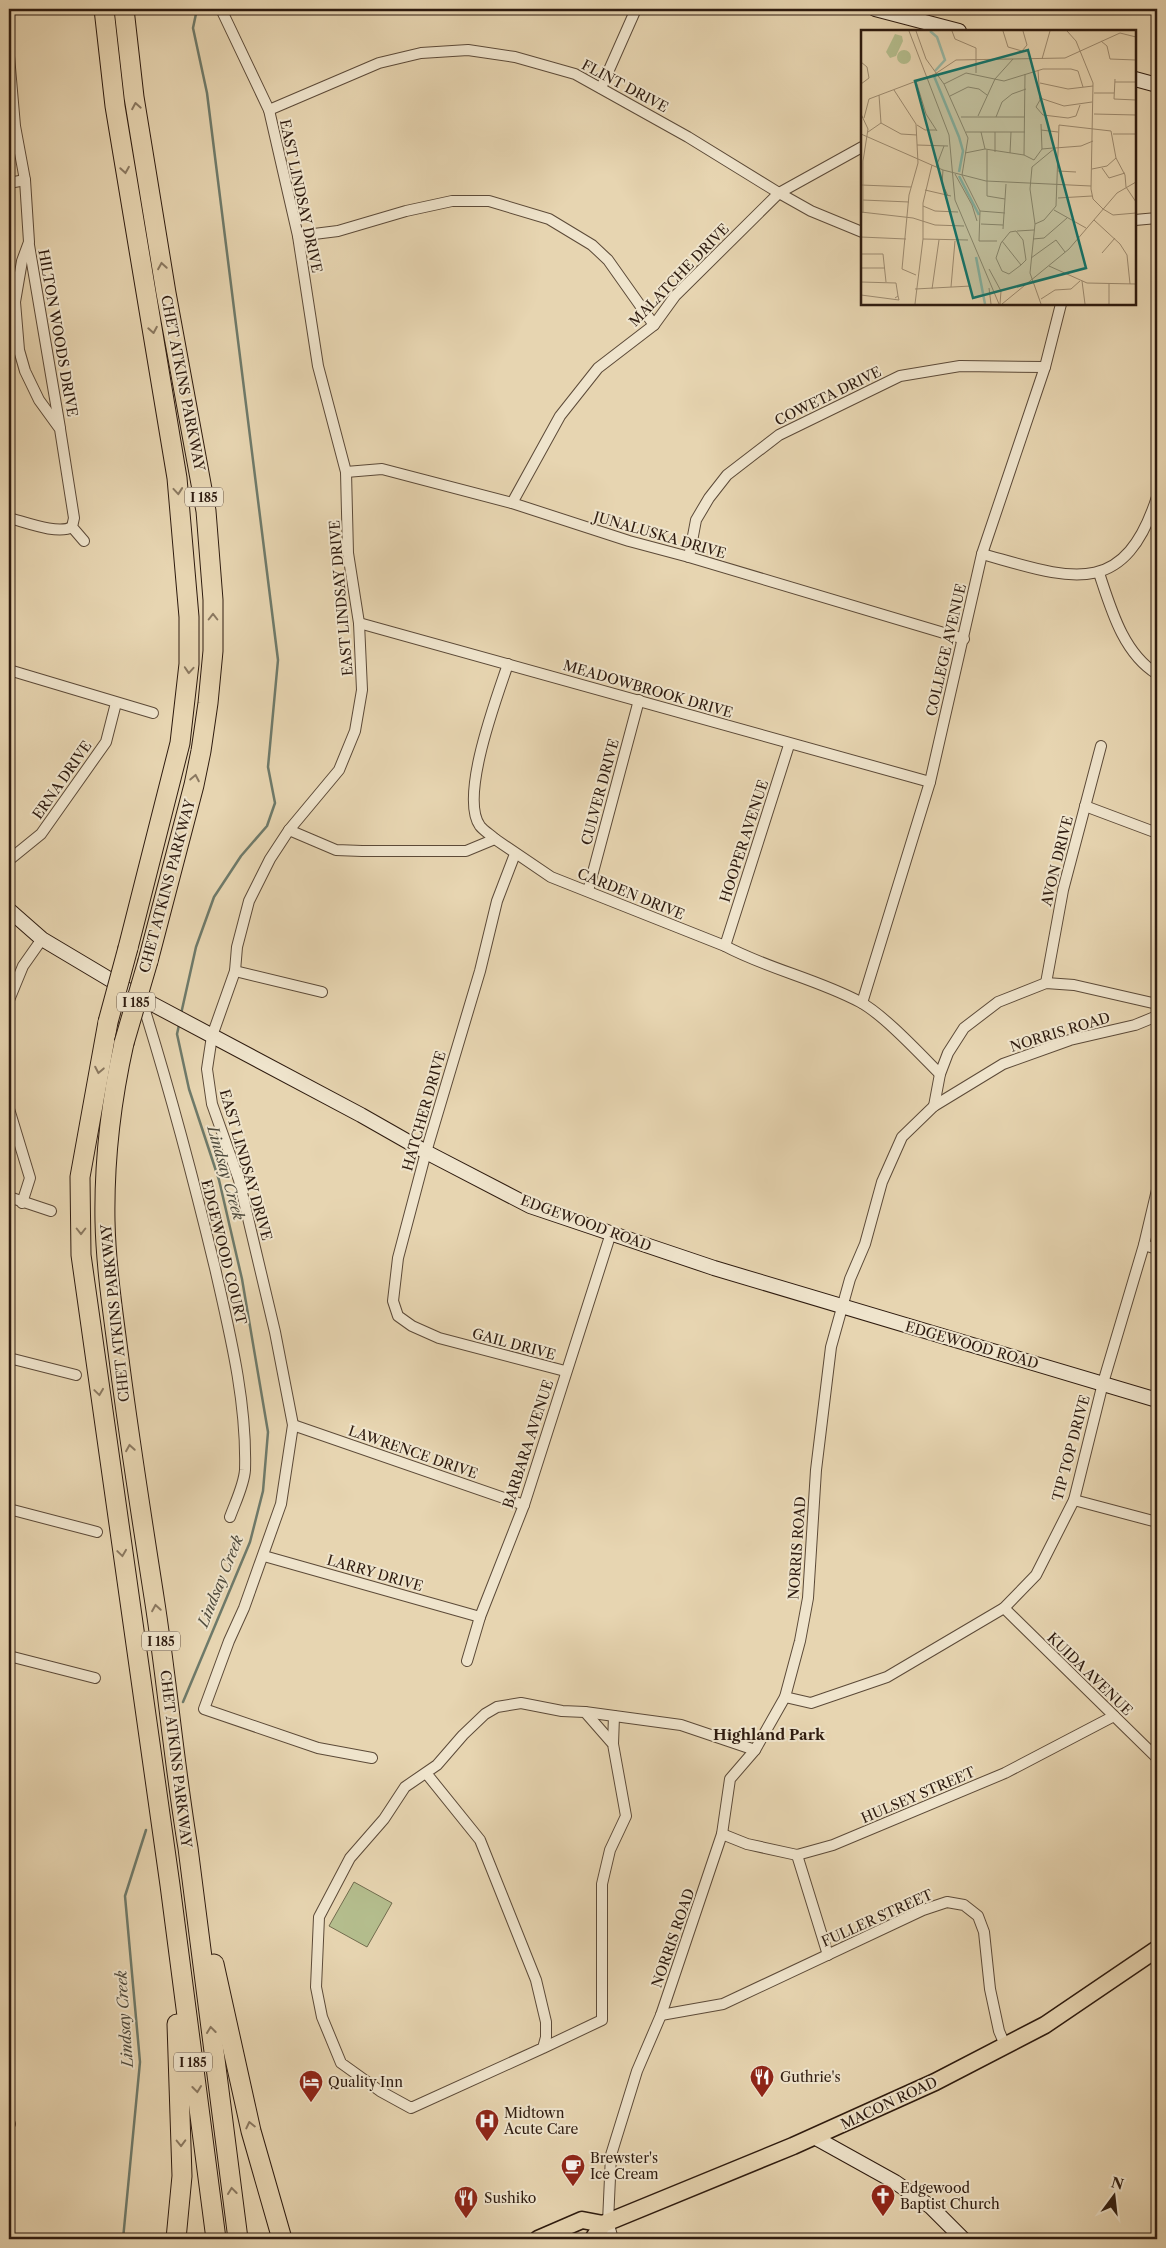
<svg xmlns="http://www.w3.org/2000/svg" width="1166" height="2248" font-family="'Libre Caslon Text',serif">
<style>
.green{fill:#b4bd8d;stroke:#716c4e}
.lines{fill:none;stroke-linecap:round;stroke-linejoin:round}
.stream{stroke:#6e7a6a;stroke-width:2.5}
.street-casing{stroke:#5c4a38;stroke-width:12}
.secondary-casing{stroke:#2e1b0f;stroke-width:16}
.primary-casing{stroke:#2e1b0f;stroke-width:19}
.highway-casing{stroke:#2e1b0f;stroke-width:21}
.street{stroke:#efe4cc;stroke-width:10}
.secondary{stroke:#efe4cc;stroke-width:14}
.primary{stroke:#e7d5b1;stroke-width:16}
.highway{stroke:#e7d5b1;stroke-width:19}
.highway-bridge-casing{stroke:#2e1b0f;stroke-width:21;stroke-linecap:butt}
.highway-bridge{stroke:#e7d5b1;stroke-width:19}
.oneway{stroke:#8a7860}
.labels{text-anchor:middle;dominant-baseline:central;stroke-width:4;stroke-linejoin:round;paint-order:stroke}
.shield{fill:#efe4cc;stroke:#685748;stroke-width:1}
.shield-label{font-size:12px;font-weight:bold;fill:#2e1b0f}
.street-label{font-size:14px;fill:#2e1b0f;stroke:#efe4cc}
.poi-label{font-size:14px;fill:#2e1b0f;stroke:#efe4cc;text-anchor:start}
.water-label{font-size:15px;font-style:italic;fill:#4e4a3d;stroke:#efe4cc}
.neighbourhood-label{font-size:15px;font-weight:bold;fill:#2e1b0f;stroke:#efe4cc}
.inset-river{fill:none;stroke:#98b9a7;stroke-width:2.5}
.inset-road{fill:none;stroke:#9d8b70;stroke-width:1}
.view{fill:#0f766e;fill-opacity:0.15;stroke:#0f766e;stroke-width:2.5}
.inset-edge{fill:none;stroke:#2e1b0f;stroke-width:2.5}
</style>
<rect width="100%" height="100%" fill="#e7d5b1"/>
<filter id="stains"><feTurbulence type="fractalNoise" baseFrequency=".004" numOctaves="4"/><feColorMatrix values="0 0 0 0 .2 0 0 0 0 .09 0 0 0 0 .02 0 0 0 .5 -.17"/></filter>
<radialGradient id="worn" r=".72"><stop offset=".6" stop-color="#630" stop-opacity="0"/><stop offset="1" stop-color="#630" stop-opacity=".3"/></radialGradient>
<polygon class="green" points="354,1882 392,1903 367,1947 329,1926"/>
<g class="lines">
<g class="stream">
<polyline points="181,1014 196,947 214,897 241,856 267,826 275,803 268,767 278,660 207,93 193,28 197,9"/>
<polyline points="179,1025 177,1034 189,1089 219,1180 242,1279 268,1432 263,1491 250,1542 183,1702"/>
<polyline points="123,2239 140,2062 125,1896 146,1830"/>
</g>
<defs>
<g id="street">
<polyline points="221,9 269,110 298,236 318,366 346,472 348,553 359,623 362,690 355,731 339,770 289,830 270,859 249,901 237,947 235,971 212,1036 207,1069 212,1104 239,1180 275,1332 293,1425 281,1504 244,1608 229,1641 204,1709 318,1748 372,1758"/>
<polyline points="9,56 15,126 25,180 29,242 22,261 15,302 19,350 25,371 39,400 60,429 74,518 72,527 84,541"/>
<polyline points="601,88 636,9"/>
<polyline points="269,110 379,63 421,53 468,50 515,57 575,74 688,137 779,193 811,211 862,232"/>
<polyline points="9,183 25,180"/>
<polyline points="1135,220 1157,218"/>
<polyline points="298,236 338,231 406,211 452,201 489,201 549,219 592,245 608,260 654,325"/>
<polyline points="29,245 60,428"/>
<polyline points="346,472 382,469 512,503 629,541 689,557 964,639"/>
<polyline points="512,503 560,416 598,368 654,325 675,296 779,193 862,147"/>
<path d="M9 518C25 522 58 535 72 527"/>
<path d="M982 554C1066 577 1123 603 1157 497"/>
<polyline points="689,557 696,520 709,498 727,475 779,435 900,376 960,366 1045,367"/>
<path d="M1099 573C1111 609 1123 653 1157 674"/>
<polyline points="359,623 930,782"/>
<polyline points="9,670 153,713"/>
<polyline points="1085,806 1157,833"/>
<path d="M289 830 336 850 362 851H466L495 839 551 877 725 946C768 969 817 979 860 1002 884 1015 920 1054 940 1074"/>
<path d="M495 839C491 835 484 831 480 826 459 797 497 697 508 664"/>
<polyline points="515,854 497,901 480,971 426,1152 398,1258 393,1301 398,1316 412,1326 439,1338 565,1371"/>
<polyline points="9,860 41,834 106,742 116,703"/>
<polyline points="588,891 639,700"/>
<polyline points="725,946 789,745"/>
<polyline points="235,971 322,992"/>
<polyline points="1046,983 1063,890 1101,746"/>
<path d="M141 998C169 1087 193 1177 215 1268 230 1334 247 1402 245 1470 244 1485 235 1503 230 1517"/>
<polyline points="9,1000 23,966 42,939"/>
<polyline points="862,1003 930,782 982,554 1045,367 1061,304"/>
<polyline points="934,1106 940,1074 948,1053 964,1028 998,1002 1046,983 1074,985 1157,1004"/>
<polyline points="9,1109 30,1178 22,1203"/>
<polyline points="9,1197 51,1211"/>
<polyline points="1144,1245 1157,1249"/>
<polyline points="9,1358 76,1375"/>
<polyline points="293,1425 524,1505"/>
<polyline points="1074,1500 1157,1522"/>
<polyline points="9,1509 97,1532"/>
<polyline points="264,1556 480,1617"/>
<polyline points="1004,1608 1157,1758"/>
<polyline points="9,1656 95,1678"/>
<polyline points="467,1661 480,1617 524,1505 611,1233"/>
<polyline points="785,1697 811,1703 887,1677 1004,1608 1036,1575 1074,1500 1103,1383 1144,1245 1157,1190"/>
<polyline points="585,1712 681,1725 755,1750"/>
<polyline points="613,1744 614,1716"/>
<polyline points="426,1773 480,1840 536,1980 546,2022 546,2037 543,2048 411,2108 380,2091 341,2063 322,2017 316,1987 319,1917 350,1858 384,1819 405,1787 437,1765 463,1735 485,1714 497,1707 521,1703 562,1711 585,1712 613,1744 626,1816 610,1850 602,1884 602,2020 543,2048"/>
<polyline points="722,1834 747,1844 797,1855 833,1845 1005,1773 1114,1716"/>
<polyline points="797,1855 828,1955"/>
<polyline points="661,2015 723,2004 923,1910 947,1902 964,1905 978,1916 984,1932 990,1989 999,2031 1005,2045"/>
<polyline points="9,2124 10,2124"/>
<polyline points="613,2239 608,2222 611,2155 637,2071 661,2015 722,1834 730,1779 755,1750 785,1697 800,1641 808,1598 816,1470 831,1347 850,1279 865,1244 882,1182 902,1137 934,1106 1003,1064 1070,1040 1135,1025 1157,1016"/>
</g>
<g id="secondary">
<polyline points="875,9 959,31"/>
<polyline points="1135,79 1157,85"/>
<polyline points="9,910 42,939 141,998 361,1115 426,1152 530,1206 714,1268 1157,1400"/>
<polyline points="814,2137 895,2182 931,2207 963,2239"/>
</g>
<g id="primary">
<polyline points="538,2239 582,2220 603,2224"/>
<polyline points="593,2239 603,2224 793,2146 935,2082 1045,2025 1157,1949"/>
</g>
<g id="highway">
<polyline points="104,9 115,106 177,478 189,617 189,664 180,743 128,948"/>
<polyline points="124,9 134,97 166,293 206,511 213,600 213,651 208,703 201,751 194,785 148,961"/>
<polyline points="108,1022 80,1177 81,1255 170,1885 216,2239"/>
<path d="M124 1043C111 1101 104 1162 105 1221 106 1270 114 1319 120 1367 130 1444 142 1520 154 1597 167 1680 174 1764 188 1848L238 2239"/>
<polyline points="214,1964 251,2131 282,2239"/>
<polyline points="176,2239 182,2176 177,2024"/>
</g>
</defs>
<use href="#street" class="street-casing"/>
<use href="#secondary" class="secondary-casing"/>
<use href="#primary" class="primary-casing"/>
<use href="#highway" class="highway-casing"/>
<use href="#street" class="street"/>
<use href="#secondary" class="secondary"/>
<use href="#primary" class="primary"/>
<use href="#highway" class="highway"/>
<defs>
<g id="highway-bridge">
<polyline points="108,1022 128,948"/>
<polyline points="124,1043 148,961"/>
</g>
</defs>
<use href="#highway-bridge" class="highway-bridge-casing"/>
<use href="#highway-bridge" class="highway-bridge"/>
</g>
<defs><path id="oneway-chevron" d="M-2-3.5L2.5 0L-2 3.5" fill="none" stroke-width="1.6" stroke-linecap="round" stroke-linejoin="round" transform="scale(1.25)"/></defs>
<g class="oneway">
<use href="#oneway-chevron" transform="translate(136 106) rotate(-100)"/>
<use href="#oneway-chevron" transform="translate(125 170) rotate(81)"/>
<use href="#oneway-chevron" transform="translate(162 266) rotate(-99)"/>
<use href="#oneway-chevron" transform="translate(153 330) rotate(80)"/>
<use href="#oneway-chevron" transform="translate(178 491) rotate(85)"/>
<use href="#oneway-chevron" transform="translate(213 617) rotate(-90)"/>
<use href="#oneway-chevron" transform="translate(189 670) rotate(94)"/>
<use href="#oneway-chevron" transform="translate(195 778) rotate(-79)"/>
<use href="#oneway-chevron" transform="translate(99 1070) rotate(101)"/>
<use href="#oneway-chevron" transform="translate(81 1231) rotate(90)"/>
<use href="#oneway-chevron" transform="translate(99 1392) rotate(82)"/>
<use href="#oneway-chevron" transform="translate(130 1448) rotate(-99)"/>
<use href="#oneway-chevron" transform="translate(122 1553) rotate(82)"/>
<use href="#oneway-chevron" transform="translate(156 1608) rotate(-99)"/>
<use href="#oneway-chevron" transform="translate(211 2030) rotate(-97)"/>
<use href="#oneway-chevron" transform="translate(197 2089) rotate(83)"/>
<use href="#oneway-chevron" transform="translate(250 2125) rotate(-103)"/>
<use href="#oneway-chevron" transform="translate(181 2143) rotate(89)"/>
<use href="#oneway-chevron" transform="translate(232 2191) rotate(-97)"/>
</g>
<defs>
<symbol id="restaurant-pin" viewBox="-11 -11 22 30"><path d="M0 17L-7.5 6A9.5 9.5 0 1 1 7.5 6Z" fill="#8f2418" stroke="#efe4cc"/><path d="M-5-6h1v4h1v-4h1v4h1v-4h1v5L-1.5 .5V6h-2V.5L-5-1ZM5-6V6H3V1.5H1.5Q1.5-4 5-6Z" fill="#fff"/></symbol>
<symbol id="hotel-pin" viewBox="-11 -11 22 30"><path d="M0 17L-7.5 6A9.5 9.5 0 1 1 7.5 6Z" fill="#8f2418" stroke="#efe4cc"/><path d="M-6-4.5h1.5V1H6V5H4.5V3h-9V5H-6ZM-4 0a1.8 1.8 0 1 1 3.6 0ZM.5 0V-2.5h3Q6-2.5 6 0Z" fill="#fff"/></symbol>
<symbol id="hospital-pin" viewBox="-11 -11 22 30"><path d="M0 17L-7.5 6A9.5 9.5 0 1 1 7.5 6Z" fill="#8f2418" stroke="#efe4cc"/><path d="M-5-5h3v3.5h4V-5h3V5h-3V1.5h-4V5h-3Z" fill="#fff"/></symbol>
<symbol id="cafe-pin" viewBox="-11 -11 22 30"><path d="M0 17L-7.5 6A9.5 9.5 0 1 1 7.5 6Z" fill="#8f2418" stroke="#efe4cc"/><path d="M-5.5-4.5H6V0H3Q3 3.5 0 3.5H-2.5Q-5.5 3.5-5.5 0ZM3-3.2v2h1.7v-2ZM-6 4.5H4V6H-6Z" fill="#fff"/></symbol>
<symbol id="church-pin" viewBox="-11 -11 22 30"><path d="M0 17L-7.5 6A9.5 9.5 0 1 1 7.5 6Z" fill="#8f2418" stroke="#efe4cc"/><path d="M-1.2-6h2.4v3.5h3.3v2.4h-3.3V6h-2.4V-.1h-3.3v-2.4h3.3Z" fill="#fff"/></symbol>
</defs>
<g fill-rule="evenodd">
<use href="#restaurant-pin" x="748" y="2063" width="28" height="38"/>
<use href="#hotel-pin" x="297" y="2068" width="28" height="38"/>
<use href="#hospital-pin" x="473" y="2107" width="28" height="38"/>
<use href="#cafe-pin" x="559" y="2152" width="28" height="38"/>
<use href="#church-pin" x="869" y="2182" width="28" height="38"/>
<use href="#restaurant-pin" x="452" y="2184" width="28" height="38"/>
</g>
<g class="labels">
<g class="shield">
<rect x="185" y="487.5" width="38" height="19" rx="4"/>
<rect x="117" y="992.5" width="38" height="19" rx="4"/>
<rect x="142" y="1631.5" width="38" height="19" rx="4"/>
<rect x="174" y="2052.5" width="38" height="19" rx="4"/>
</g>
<g class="shield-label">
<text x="204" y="497">I 185</text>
<text x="136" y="1002">I 185</text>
<text x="161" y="1641">I 185</text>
<text x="193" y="2062">I 185</text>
</g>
<g class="street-label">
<text transform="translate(625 86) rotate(28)">FLINT DRIVE</text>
<text transform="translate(301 196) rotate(78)">EAST LINDSAY DRIVE</text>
<text transform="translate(679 275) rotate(-46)">MALATCHE DRIVE</text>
<text transform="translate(58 333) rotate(80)">HILTON WOODS DRIVE</text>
<text transform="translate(183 383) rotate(79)">CHET ATKINS PARKWAY</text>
<text transform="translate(828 396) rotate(-26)">COWETA DRIVE</text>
<text transform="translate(660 535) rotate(16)">JUNALUSKA DRIVE</text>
<text transform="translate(341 598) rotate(-95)">EAST LINDSAY DRIVE</text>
<text transform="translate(946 650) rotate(-77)">COLLEGE AVENUE</text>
<text transform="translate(648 689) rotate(16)">MEADOWBROOK DRIVE</text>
<text transform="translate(62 780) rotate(-55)">ERNA DRIVE</text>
<text transform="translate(600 792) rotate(-75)">CULVER DRIVE</text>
<text transform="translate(744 841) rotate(-72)">HOOPER AVENUE</text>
<text transform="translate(1057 861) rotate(-76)">AVON DRIVE</text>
<text transform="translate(167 886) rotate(-75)">CHET ATKINS PARKWAY</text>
<text transform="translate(631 894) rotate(22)">CARDEN DRIVE</text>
<text transform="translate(1060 1032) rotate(-17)">NORRIS ROAD</text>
<text transform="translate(424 1111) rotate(-74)">HATCHER DRIVE</text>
<text transform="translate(246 1165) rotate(74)">EAST LINDSAY DRIVE</text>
<text transform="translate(586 1223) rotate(20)">EDGEWOOD ROAD</text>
<text transform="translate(224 1252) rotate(76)">EDGEWOOD COURT</text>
<text transform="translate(115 1313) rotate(-96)">CHET ATKINS PARKWAY</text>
<text transform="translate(514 1344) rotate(15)">GAIL DRIVE</text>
<text transform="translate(972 1345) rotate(16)">EDGEWOOD ROAD</text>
<text transform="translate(528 1444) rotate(-72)">BARBARA AVENUE</text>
<text transform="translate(1071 1448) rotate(-75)">TIP TOP DRIVE</text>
<text transform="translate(413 1452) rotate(19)">LAWRENCE DRIVE</text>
<text transform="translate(797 1548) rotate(-86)">NORRIS ROAD</text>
<text transform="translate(375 1573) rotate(16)">LARRY DRIVE</text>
<text transform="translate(1090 1674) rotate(44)">KUIDA AVENUE</text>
<text transform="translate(176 1759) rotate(83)">CHET ATKINS PARKWAY</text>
<text transform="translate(918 1795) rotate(-23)">HULSEY STREET</text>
<text transform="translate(877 1918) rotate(-24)">FULLER STREET</text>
<text transform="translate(673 1938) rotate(-71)">NORRIS ROAD</text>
<text transform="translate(889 2103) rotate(-25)">MACON ROAD</text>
</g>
<g class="poi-label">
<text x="780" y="2077">Guthrie's</text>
<text x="328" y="2082">Quality Inn</text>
<text x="504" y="2113">Midtown<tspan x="504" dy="16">Acute Care</tspan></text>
<text x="590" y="2158">Brewster's<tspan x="590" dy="16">Ice Cream</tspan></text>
<text x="900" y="2188">Edgewood<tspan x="900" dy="16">Baptist Church</tspan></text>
<text x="484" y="2198">Sushiko</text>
</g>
<g class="water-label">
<text transform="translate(226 1173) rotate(74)">Lindsay Creek</text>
<text transform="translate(220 1581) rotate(-68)">Lindsay Creek</text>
<text transform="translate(124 2019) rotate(-94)">Lindsay Creek</text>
</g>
<g class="neighbourhood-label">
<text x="769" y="1734">Highland Park</text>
</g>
</g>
<g transform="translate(861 30)">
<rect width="275" height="275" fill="#e7d5b1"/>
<path d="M34 4 41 6 42 11 35 26 29 28 25 22ZM36 27a7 7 0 1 1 14 0a7 7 0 1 1-14 0Z" fill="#b4bd8d"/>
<path class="inset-river" d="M69 1 76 7 84 30 74 41M73 46 98 107 102 121 98 142M98 146 118 185M115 227 124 274"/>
<path class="inset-road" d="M48 1 88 105 94 170 138 274M55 1 65 29 83 54 107 108 101 145 119 181 118 211H136M91 1 94 9 115 18V43M142 1 147 17 161 21 166 15 162 1M206 1 215 11 232 53 230 159 232 169 242 179M259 3 275 7M240 11 246 16 249 29 275 30M181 29 189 1M0 32 6 37 8 48 0 54M254 49 253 69 275 70M55 51 65 84 76 101M254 52H275M179 53 207 59 232 56M83 54 105 43 143 51 182 39H210L217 41 222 57M33 60 55 94 57 133 48 165 41 239 55 245M233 63H253M89 66 107 57 118 59 126 65M179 68 203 76 231 72M8 69 74 44 95 30 204 28 259 3M175 77 182 85 207 88 215 86 219 75M175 77 179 70 177 40M0 84 7 99 2 131V183M233 84 275 85M117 86 134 49 152 29M100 87H164M135 87 141 72 151 64 165 59M3 88 8 69M20 93 40 104 56 105M180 94 181 119M56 95 64 100H75M180 100 197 102M7 102 20 93 18 65M105 102H164M120 102 124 119M134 102V122M0 104 82 140 125 151 230 156M252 104H275M56 115 87 116M126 120V166L144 169M104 123 124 119 163 125 173 130M149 123 150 102M163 125 164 44M255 128 264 145 265 157 275 172M173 130 181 119 192 118M75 137 83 116M241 138 248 148 264 143M82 140 81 153 87 166M197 141 215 142M94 144 111 175 116 191M0 155 50 157M64 160 90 166M197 168 231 166M2 170 48 172M62 176 74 181 97 182M242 179 252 185 275 183M193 180 225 198M119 181 144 183M0 182 52 188 74 195 103 196M233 190 259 214 266 225 269 254M120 194 142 195M174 194 183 190 195 176 198 95 250 101 255 128 246 136 231 139M142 199 145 154M156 201 173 200M0 207 45 209M62 209 107 210M172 209 183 208 206 188M141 211 160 235 148 244 141 241 135 228 140 213 149 202 155 201 162 210 165 230 160 235M241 223 254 208M0 224H22L25 252M170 228 195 210 204 222M188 236 226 253 275 254M0 238H24M128 239 140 261 139 274M221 251 224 274M0 252 35 253 37 266 34 268M90 257 94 211M128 258 130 274M54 259 110 256M71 259 78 210M0 265 38 270 37 266M180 269 194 260 210 259 219 251M54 274 62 209V173L71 135M141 274 208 219 256 163 275 152M180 274 169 243 174 194 169 159 171 137 194 118 220 116 232 111M248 274V254"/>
<path class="view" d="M167 20 225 238 112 268 54 51Z"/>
<rect width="275" height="275" class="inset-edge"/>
</g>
<rect width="1166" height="2248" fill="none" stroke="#e7d5b1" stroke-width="30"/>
<rect x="10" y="10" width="1146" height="2228" fill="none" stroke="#2e1b0f" stroke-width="2.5"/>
<rect x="15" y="15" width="1136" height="2218" fill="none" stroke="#2e1b0f"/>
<g transform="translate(1114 2196) rotate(15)" stroke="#efe4cc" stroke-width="4" paint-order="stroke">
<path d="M0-4L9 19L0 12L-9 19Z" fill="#2e1b0f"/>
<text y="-8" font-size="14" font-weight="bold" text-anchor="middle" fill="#2e1b0f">N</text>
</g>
<rect width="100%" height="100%" filter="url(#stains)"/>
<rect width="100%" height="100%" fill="url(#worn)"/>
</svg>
